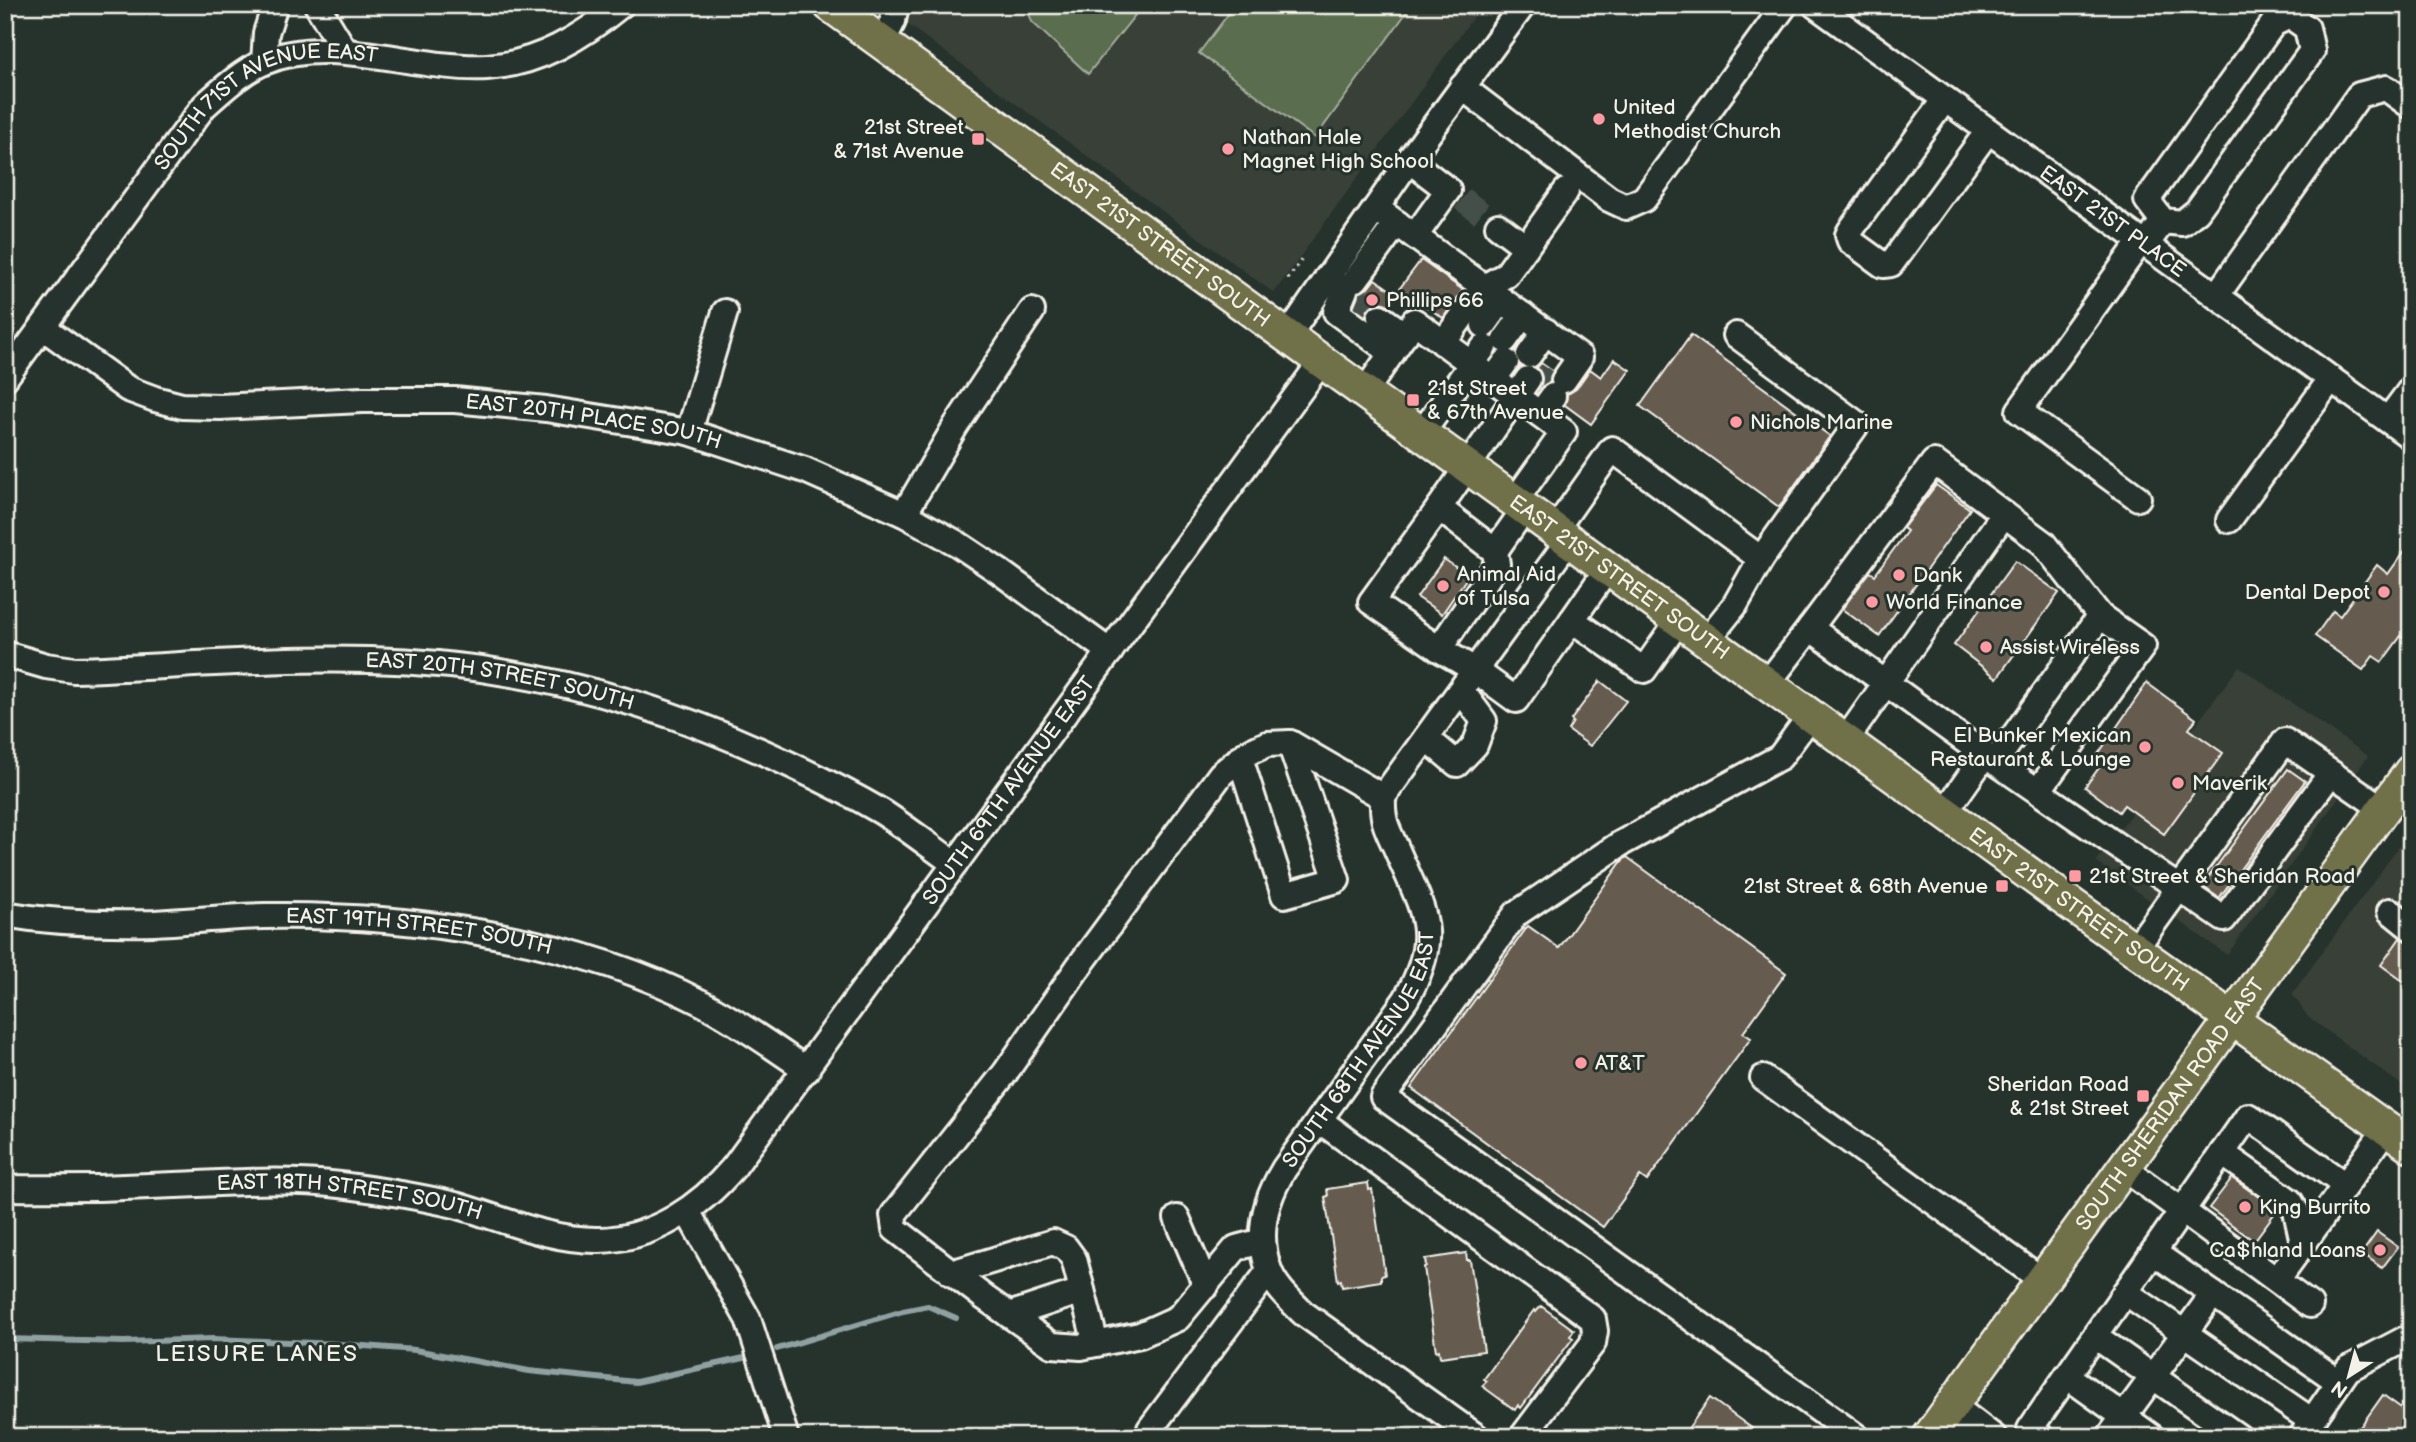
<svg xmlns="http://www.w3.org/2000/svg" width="2416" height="1442" font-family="'Balsamiq Sans',sans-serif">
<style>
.built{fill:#393f37}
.green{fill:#5a6d50;stroke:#a7af9c;stroke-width:2}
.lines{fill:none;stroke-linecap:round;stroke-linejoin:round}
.stream{stroke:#90a1a2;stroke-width:6}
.building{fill:#655b4f;stroke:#f4f1e8;stroke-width:2}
.minor-tunnel{stroke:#455049;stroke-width:24;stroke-dasharray:24 12;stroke-linecap:butt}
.minor-casing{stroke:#f4f1e8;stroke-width:30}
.major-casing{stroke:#f4f1e8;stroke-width:37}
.path{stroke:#f4f1e8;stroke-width:3.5;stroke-dasharray:2 5;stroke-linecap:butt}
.minor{stroke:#26332d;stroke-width:24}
.major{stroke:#70704a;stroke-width:32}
.poi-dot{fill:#ff9aa2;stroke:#26332d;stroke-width:2.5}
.labels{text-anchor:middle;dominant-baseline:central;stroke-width:6;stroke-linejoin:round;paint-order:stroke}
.poi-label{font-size:21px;fill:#f4f1e8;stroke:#26332d;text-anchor:start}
.street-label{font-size:21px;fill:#f4f1e8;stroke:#26332d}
.neighbourhood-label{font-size:23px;letter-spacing:2px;fill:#f4f1e8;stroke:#26332d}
</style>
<rect width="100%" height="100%" fill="#26332d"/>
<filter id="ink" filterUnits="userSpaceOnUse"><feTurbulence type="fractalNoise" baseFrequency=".0143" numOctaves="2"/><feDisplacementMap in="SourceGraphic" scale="14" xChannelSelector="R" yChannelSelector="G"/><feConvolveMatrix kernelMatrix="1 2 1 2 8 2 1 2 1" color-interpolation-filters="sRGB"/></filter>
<g filter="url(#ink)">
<g class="built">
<polygon points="881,5 1482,5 1274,293"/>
<polygon points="2239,666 2368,756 2227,955 2096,862"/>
<polygon points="2411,830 2411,1092 2308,1017 2292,994"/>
</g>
<g class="green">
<polygon points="1026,5 1143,5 1088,74 1032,22"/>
<polygon points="1235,5 1412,5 1315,138 1199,53"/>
</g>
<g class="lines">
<g class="stream">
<polyline points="5,1339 124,1342 213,1339 339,1344 415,1350 529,1371 636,1382 744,1358"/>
<polyline points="777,1349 903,1311 928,1306 956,1318"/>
</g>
</g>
<g class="building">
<polygon points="1421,260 1463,290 1443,318 1400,288"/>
<polygon points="1375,279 1397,295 1389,305 1381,302 1373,304 1368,309 1365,315 1354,307 1359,293 1368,288"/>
<polygon points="1691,335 1830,436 1779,507 1640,406"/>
<polygon points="1614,359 1630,370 1591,424 1565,405 1567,394 1576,389 1590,369 1601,377"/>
<polygon points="1541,363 1552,371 1550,382 1541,388 1543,380 1537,367"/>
<polygon points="1936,485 1970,509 1879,636 1842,609 1870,572 1875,575 1907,531 1903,528"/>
<polygon points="2411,542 2411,643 2401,636 2382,662 2373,656 2363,670 2315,636 2333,611 2340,616 2377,565 2388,574"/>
<polygon points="1444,559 1468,576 1442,614 1417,597"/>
<polygon points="2015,561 2059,593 1997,678 1954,645"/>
<polygon points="1600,681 1626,701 1590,746 1568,730 1573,722 1571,720"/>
<polygon points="2147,683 2196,719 2189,729 2223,753 2164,834 2124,805 2119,812 2085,787 2101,765 2094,760"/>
<polygon points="2288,769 2305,781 2219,898 2202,886"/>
<polygon points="1627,857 1786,973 1743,1033 1751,1038 1647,1181 1640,1176 1603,1227 1411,1088 1528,926 1559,948 1622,861"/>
<polygon points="2400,938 2411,943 2411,987 2381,965"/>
<polygon points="2232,1178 2277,1210 2254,1241 2209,1208"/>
<polygon points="1368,1183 1369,1190 1372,1189 1385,1275 1381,1276 1381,1281 1342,1287 1341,1280 1338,1281 1325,1197 1328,1196 1327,1189"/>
<polygon points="2377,1232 2398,1247 2382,1268 2362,1253"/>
<polygon points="1466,1253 1467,1260 1470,1260 1484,1351 1440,1357 1439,1350 1436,1351 1424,1267 1426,1266 1425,1259"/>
<polygon points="1541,1306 1574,1330 1570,1336 1573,1338 1521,1408 1518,1405 1515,1410 1482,1386 1487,1381 1484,1379 1534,1310 1536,1312"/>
<polygon points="2383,1395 2411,1415 2411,1437 2353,1437"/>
<polygon points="1710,1398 1764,1437 1682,1437"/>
</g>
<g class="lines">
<g class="minor-tunnel">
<polyline points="1462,199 1498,226"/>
<polyline points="1353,296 1380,317"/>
<polyline points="1518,371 1529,355"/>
<polyline points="1541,388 1552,371"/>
</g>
<defs>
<g id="minor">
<polyline points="317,5 345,51"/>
<path id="s1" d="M1815 5 2411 437"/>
<polyline points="882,43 893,21 896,5"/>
<polyline points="264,62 266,33 275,5"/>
<polyline points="1462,87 1609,199 1626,207 1644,199 1785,5"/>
<polyline points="1945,99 1850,231 1848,235 1850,241 1883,265 1891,264 1988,131"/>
<polyline points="1409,160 1448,190 1415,236"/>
<polyline points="1376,208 1484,287 1506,275 1566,191"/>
<polyline points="1498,226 1526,247"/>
<polyline points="2146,245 2163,221 2182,223 2197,211 2312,51 2307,28 2290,16 2273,24 2147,200 2163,221"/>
<polyline points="1327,278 1345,290 1336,312 1392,353"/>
<polyline points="1356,279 1397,223"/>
<polyline points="2216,296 2359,95 2386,88 2411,106"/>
<polyline points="1380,317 1405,335"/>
<polyline points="1484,325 1502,300"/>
<path id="s2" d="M44 328 128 389 155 399 182 406 220 407 362 400H455L546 409 689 432 805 470 904 514 958 544 1000 572 1110 652"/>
<polyline points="1736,335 1857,424 1761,559"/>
<polyline points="1287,337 1409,160 1523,5"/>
<polyline points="1505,340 1523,315"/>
<polyline points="1443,343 1484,287 1580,357 1564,380"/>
<polyline points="1529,355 1546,331"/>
<path id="s3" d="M5 378 204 106C222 90 241 72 264 62 330 33 417 71 487 67 538 64 582 37 621 5"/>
<polyline points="1528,379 1439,508 1495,551 1497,564 1439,649 1475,670 1516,700 1572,620"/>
<polyline points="1493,380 1506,362"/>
<polyline points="1364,393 1414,321 1564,432 1515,501"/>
<polyline points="1540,414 1553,396"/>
<polyline points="2388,420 2411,389"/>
<polyline points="689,432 725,312"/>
<polyline points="1421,434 1484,347"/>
<polyline points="2138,498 2019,411 2141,241"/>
<polyline points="904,514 955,427 1032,311"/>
<polyline points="2229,520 2331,379"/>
<polyline points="1555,530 1612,449 1761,559 1735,605 1707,640"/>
<polyline points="1495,551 1525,508"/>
<polyline points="1608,568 1572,620 1644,670 1679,620"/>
<polyline points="1810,628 1934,462 2004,514"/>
<polyline points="1439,649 1371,602 1439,508"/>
<path id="s4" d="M5 654 46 666 74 670C172 667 271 657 370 660 517 663 660 702 793 766 823 780 853 795 882 812 907 828 931 847 955 864"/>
<polyline points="1767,684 1810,628 1985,755 2224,919 2331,773"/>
<polyline points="1811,715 1780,757 1620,844 1516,914 1383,1097 1857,1437"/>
<polyline points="1426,738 1457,764 1475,745 1484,721 1461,690"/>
<polyline points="1846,740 2004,514 2043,543 2100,616 2143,646 2038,791"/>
<polyline points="1240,758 1284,895 1337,880 1290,743"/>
<polyline points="1995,762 2100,616"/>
<polyline points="1945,812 1985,755"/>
<polyline points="2390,911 2411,928"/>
<path id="s5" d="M5 914C54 923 104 924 154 923 191 921 228 917 265 916 410 914 573 937 704 1004 740 1023 773 1047 807 1070"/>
<polyline points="2135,949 2285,741 2383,809"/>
<polyline points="1763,1078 2042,1280"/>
<polyline points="1319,1120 1593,1319 1595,1331 1593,1343 1522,1437"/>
<polyline points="2222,1153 2290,1201 2296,1211 2303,1243"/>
<polyline points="2124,1168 2310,1305"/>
<path id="s6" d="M5 1188C62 1189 118 1188 175 1185 230 1183 285 1178 340 1185 378 1190 417 1196 455 1205 502 1218 549 1241 599 1240 654 1239 700 1207 734 1167L1321 362"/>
<polyline points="687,1211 748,1319 786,1437"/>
<polyline points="1177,1218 1206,1286"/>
<polyline points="1262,1241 1236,1248 1178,1318 1140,1335 1081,1347 1052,1345 985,1298 895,1229 893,1215 1005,1073 1077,969 1221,774 1247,753 1267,744 1290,743 1383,797"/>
<polyline points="2153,1252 2339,1382"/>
<polyline points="951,1273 1053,1242 1066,1248 1074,1259 1096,1344"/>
<polyline points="2277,1280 2386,1129"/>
<polyline points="2125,1292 2312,1421"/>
<polyline points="1009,1315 1082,1291"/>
<polyline points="2095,1336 2239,1437"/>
<polyline points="2067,1376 2152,1437"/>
<polyline points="1952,1405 1994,1437"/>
<polyline points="1939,1423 1959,1437"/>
<polyline points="1148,1437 1150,1429 1269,1271"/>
<path id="s7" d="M1477 1437 1303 1313C1291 1301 1275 1287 1269 1270 1256 1234 1265 1200 1284 1169L1406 999C1443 934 1423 911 1396 848 1386 827 1382 820 1383 797L1569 540"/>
<polyline points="2041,1437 2030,1429 2248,1116 2345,1185"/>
<polyline points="2109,1437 2213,1294"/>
<polyline points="2301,1437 2348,1369 2411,1336"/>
</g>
<g id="major">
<path id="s8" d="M830 5 2061 897 2411 1146"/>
<path id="s9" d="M1929 1437 2411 771"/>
</g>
</defs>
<use href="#minor" class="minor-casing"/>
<use href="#major" class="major-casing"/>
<polyline class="path" points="1288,279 1302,259"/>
<use href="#minor" class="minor"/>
<use href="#major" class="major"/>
</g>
</g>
<g class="poi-dot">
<circle cx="1599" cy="119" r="7"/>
<rect x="971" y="132" width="14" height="14" rx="3.5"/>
<circle cx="1228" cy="149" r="7"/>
<circle cx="1372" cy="300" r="7"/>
<rect x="1406" y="393" width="14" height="14" rx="3.5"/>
<circle cx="1736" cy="422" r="7"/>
<circle cx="1899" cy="575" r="7"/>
<circle cx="1443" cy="586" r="7"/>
<circle cx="2384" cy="592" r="7"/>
<circle cx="1872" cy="602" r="7"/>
<circle cx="1986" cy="647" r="7"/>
<circle cx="2145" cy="747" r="7"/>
<circle cx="2178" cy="783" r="7"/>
<rect x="2068" y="869" width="14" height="14" rx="3.5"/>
<rect x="1995" y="879" width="14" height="14" rx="3.5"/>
<circle cx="1581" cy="1063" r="7"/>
<rect x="2136" y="1089" width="14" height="14" rx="3.5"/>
<circle cx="2245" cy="1207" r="7"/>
<circle cx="2380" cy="1250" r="7"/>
</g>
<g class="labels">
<g class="poi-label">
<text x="1613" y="107">United<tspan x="1613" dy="24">Methodist Church</tspan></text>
<text x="964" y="127" text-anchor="end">21st Street<tspan x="964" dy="24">&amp; 71st Avenue</tspan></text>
<text x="1242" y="137">Nathan Hale<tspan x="1242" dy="24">Magnet High School</tspan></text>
<text x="1386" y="300">Phillips 66</text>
<text x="1427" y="388">21st Street<tspan x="1427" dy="24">&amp; 67th Avenue</tspan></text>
<text x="1750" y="422">Nichols Marine</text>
<text x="1457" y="574">Animal Aid<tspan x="1457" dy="24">of Tulsa</tspan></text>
<text x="1913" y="575">Dank</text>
<text x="2370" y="592" text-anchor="end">Dental Depot</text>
<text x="1886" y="602">World Finance</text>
<text x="2000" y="647">Assist Wireless</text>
<text x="2131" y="735" text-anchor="end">El Bunker Mexican<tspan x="2131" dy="24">Restaurant &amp; Lounge</tspan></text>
<text x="2192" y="783">Maverik</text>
<text x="2089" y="876">21st Street &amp; Sheridan Road</text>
<text x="1988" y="886" text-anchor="end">21st Street &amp; 68th Avenue</text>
<text x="1595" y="1063">AT&amp;T</text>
<text x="2129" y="1084" text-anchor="end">Sheridan Road<tspan x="2129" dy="24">&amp; 21st Street</tspan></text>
<text x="2259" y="1207">King Burrito</text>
<text x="2366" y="1250" text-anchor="end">Ca$hland Loans</text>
</g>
<g class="street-label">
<text stroke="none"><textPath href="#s3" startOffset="394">SOUTH 71ST AVENUE EAST</textPath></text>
<text stroke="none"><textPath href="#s1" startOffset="368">EAST 21ST PLACE</textPath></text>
<text stroke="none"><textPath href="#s8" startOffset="408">EAST 21ST STREET SOUTH</textPath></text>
<text stroke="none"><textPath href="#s2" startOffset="574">EAST 20TH PLACE SOUTH</textPath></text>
<text stroke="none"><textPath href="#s8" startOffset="975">EAST 21ST STREET SOUTH</textPath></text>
<text stroke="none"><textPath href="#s4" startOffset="499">EAST 20TH STREET SOUTH</textPath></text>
<text stroke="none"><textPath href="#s6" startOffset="1225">SOUTH 69TH AVENUE EAST</textPath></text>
<text stroke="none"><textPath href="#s8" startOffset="1542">EAST 21ST STREET SOUTH</textPath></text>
<text stroke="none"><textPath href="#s5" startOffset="416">EAST 19TH STREET SOUTH</textPath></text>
<text stroke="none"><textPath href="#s7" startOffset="518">SOUTH 68TH AVENUE EAST</textPath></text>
<text stroke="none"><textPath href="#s9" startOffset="411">SOUTH SHERIDAN ROAD EAST</textPath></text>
<text stroke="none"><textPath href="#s6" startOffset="346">EAST 18TH STREET SOUTH</textPath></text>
</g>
<g class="neighbourhood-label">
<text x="257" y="1354">LEISURE LANES</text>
</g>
</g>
<rect width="2416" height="1442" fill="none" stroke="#26332d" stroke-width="28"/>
<rect x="14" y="14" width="2388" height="1414" fill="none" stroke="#f4f1e8" stroke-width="2.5" filter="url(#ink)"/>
<g transform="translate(2349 1376) rotate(216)" stroke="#26332d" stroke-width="5" paint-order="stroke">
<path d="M0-5L12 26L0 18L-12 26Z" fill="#f4f1e8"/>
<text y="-10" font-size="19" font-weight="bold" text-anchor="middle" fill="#f4f1e8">N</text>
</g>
</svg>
